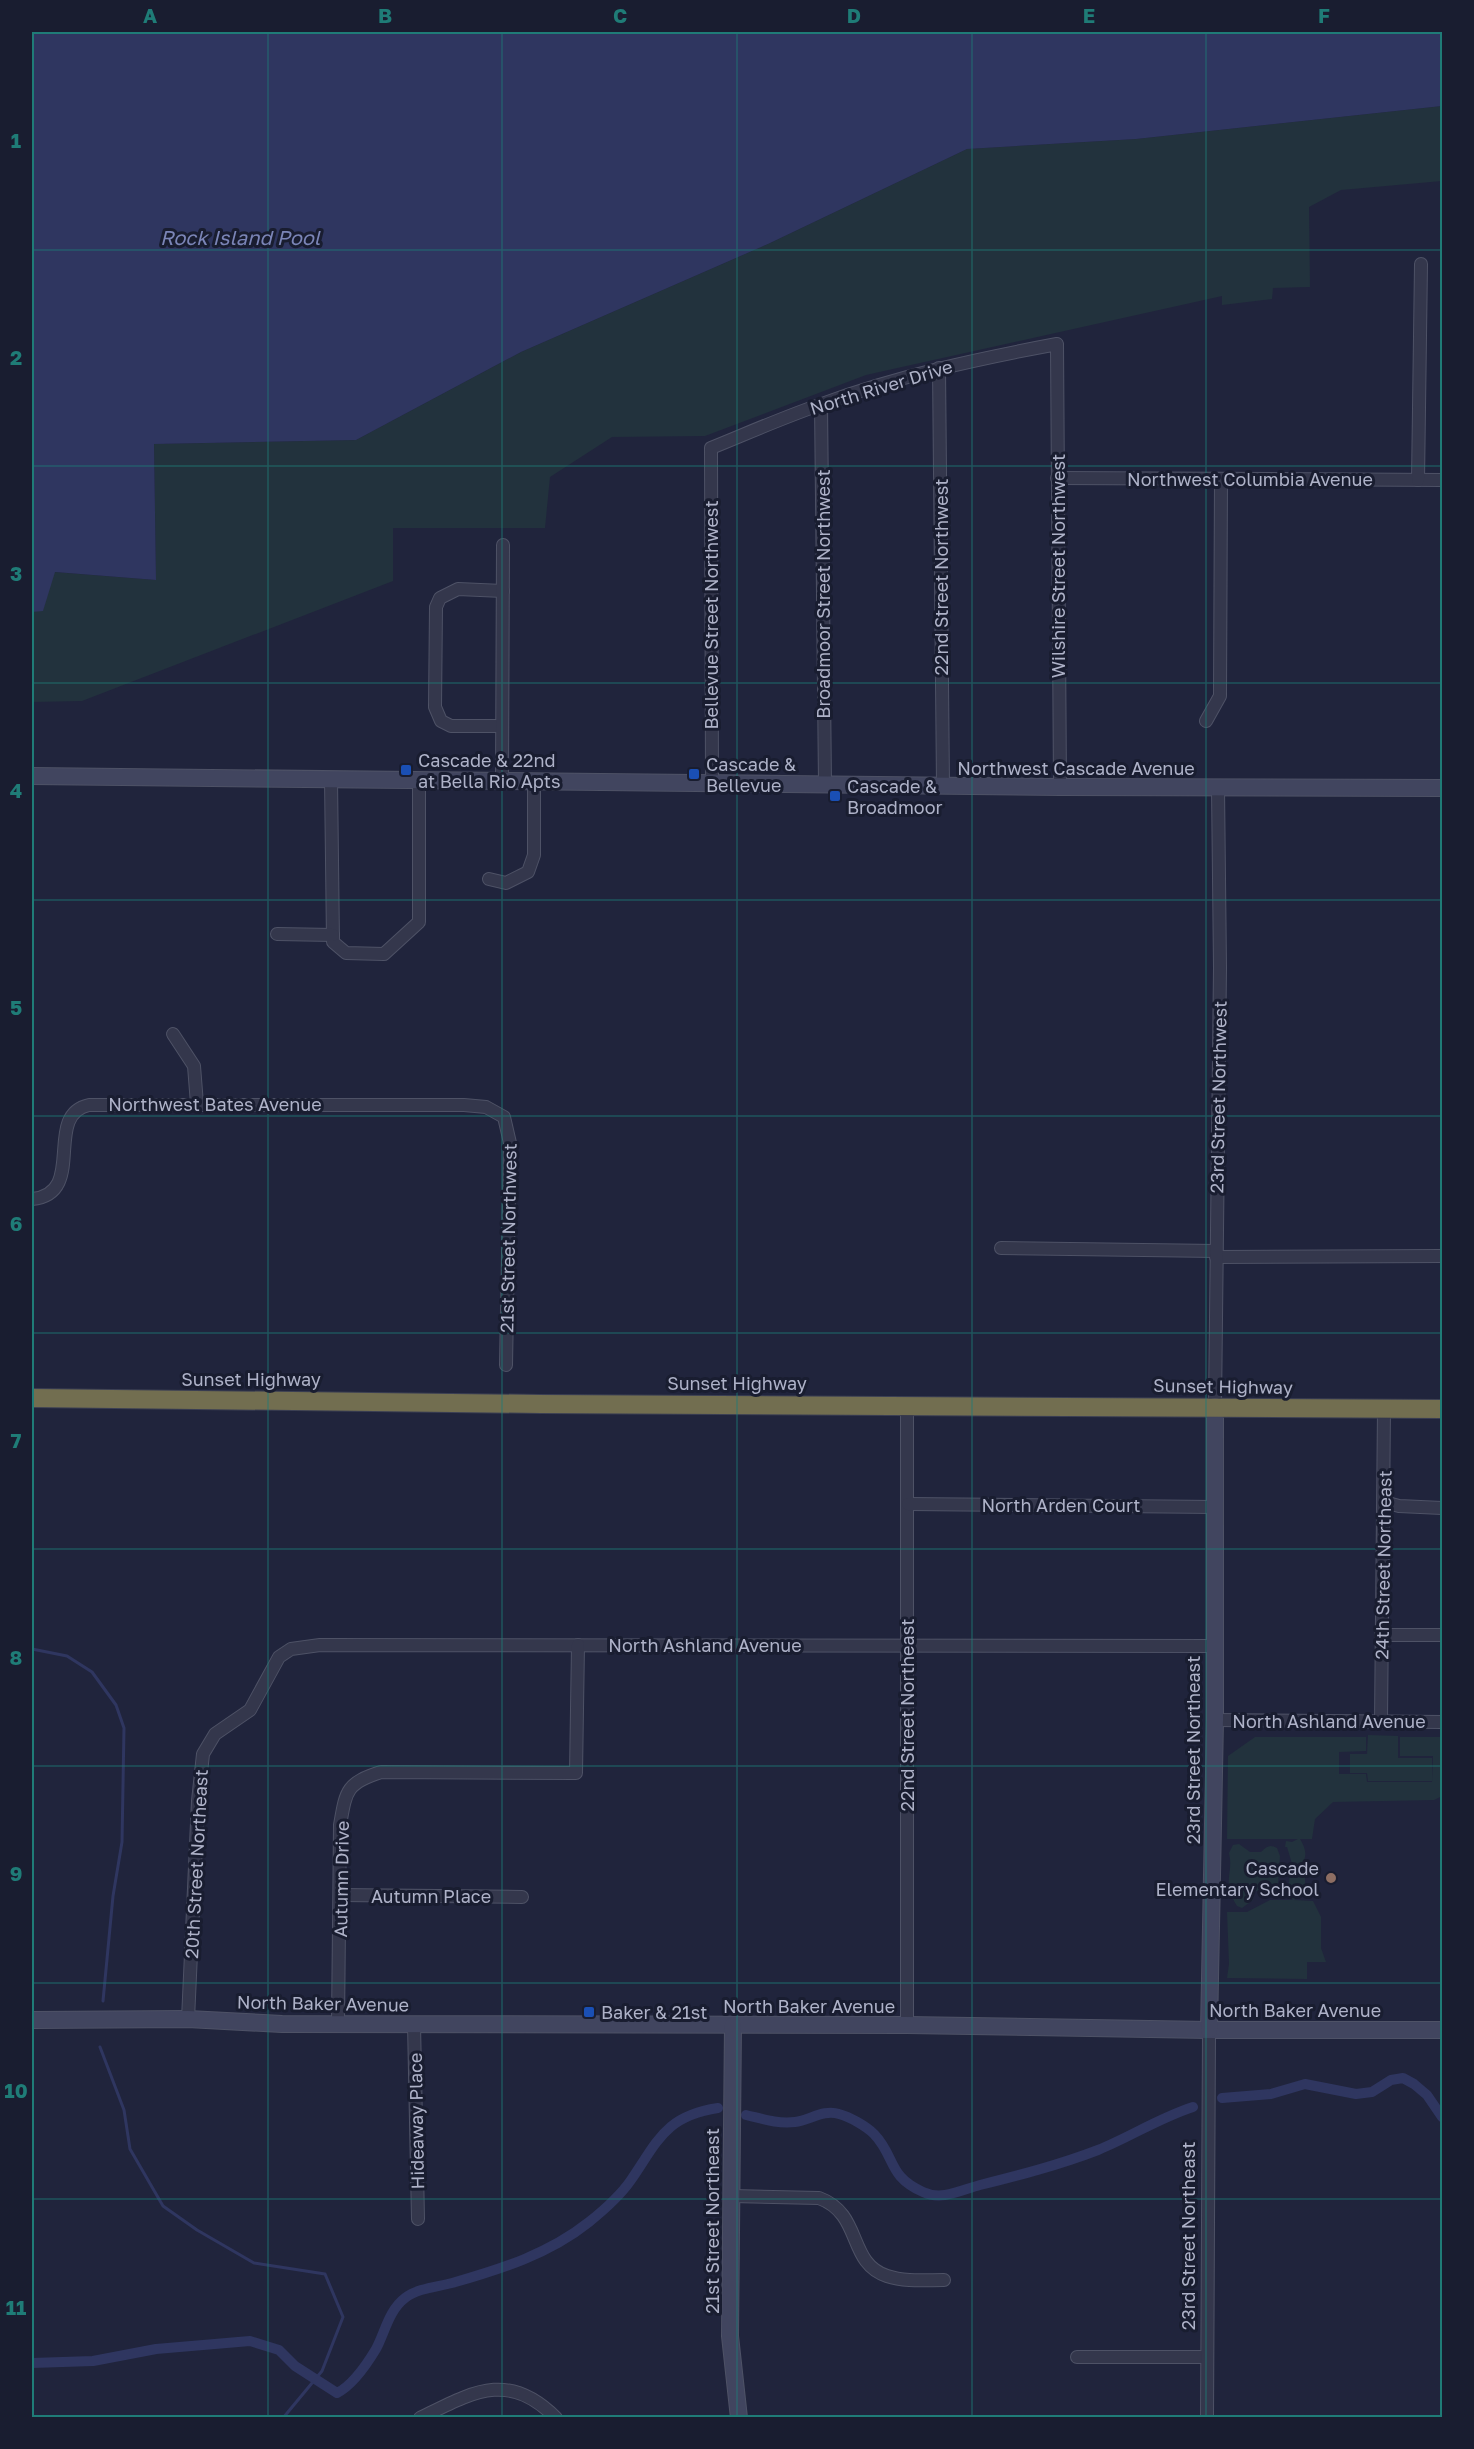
<svg xmlns="http://www.w3.org/2000/svg" width="1474" height="2449" font-family="'Golos Text',sans-serif">
<style>
.green{fill:#22323d}
.water{fill:#2f3660}
.lines{fill:none;stroke-linecap:round;stroke-linejoin:round}
.stream{stroke:#2f3660;stroke-width:3}
.canal{stroke:#2f3660;stroke-width:10}
.street-casing{stroke:#4e5266;stroke-width:14}
.secondary-casing{stroke:#4e5266;stroke-width:18}
.highway-casing{stroke:#3b3f53;stroke-width:20}
.street{stroke:#34374c;stroke-width:12}
.secondary{stroke:#41455f;stroke-width:16}
.highway{stroke:#726e50;stroke-width:18}
.grid{fill:none;stroke:#1f7c77;stroke-width:1.5;stroke-opacity:0.55}
.transit-dot{fill:#1a4fb4;stroke:#191d30;stroke-width:2}
.education-dot{fill:#8d6e63;stroke:#191d30;stroke-width:2}
.labels{text-anchor:middle;dominant-baseline:central;stroke-width:6;stroke-linejoin:round;paint-order:stroke}
.street-label{font-size:18px;fill:#aeb2c8;stroke:#191d30}
.poi-label{font-size:18px;fill:#aeb2c8;stroke:#191d30;text-anchor:start}
.water-label{font-size:20px;font-style:italic;fill:#7b85b7;stroke:#191d30}
.neatline{fill:none;stroke:#1f7c77;stroke-width:2}
.grid-label{font-size:20px;text-anchor:middle;font-weight:bold;fill:#1f7c77}
</style>
<rect width="100%" height="100%" fill="#20243c"/>
<g class="green">
<polygon points="1442,106 1442,181 1341,190 1309,207 1310,287 1273,288 1272,299 1222,305 1222,296 866,375 705,436 612,437 550,477 545,528 393,528 393,581 82,701 32,702 32,612 43,610 54,572 156,580 154,444 356,440 521,352 768,244 967,149 1136,139"/>
<polygon points="1368,1735 1398,1736 1398,1758 1432,1758 1432,1781 1368,1781 1367,1773 1350,1773 1350,1754 1367,1754"/>
<path d="M1255 1737H1366V1751L1339 1752V1774H1366L1367 1782H1432L1433 1756H1400V1737H1442V1796L1434 1800 1333 1802 1315 1819 1312 1839H1300C1305 1847 1308 1856 1302 1863L1305 1870V1893L1294 1900 1313 1901 1321 1917V1948L1326 1962H1307V1979L1227 1978 1229 1964 1227 1912H1247L1270 1900H1293L1282 1892 1289 1882 1290 1871 1293 1867 1287 1847H1285L1286 1841 1292 1842 1298 1839H1227L1228 1756Z"/>
<path d="M1239 1844 1250 1852H1261C1267 1846 1270 1844 1277 1848L1280 1856 1278 1884C1270 1888 1263 1887 1255 1892L1253 1900 1242 1908 1237 1906C1221 1880 1234 1875 1229 1853L1233 1845Z"/>
</g>
<polygon class="water" points="32,32 1442,32 1442,106 1136,139 967,149 768,244 521,352 356,440 154,444 156,580 55,572 43,611 32,612"/>
<g class="lines">
<g class="stream">
<polyline points="32,1649 67,1656 92,1672 116,1705 124,1728 122,1842 113,1896 103,2001"/>
<polyline points="100,2047 124,2110 130,2149 163,2206 197,2230 254,2263 325,2274 343,2317 322,2371 283,2418"/>
</g>
<g class="canal">
<polyline points="1222,2098 1271,2094 1305,2084 1356,2094 1372,2092 1391,2080 1403,2078 1414,2084 1427,2095 1442,2117"/>
<path d="M746 2115C763 2119 777 2124 795 2122 810 2120 824 2109 839 2114 850 2117 866 2126 874 2134 896 2157 887 2176 923 2192 942 2201 961 2190 980 2185 1020 2175 1059 2165 1098 2150 1130 2137 1159 2118 1193 2107"/>
<path d="M32 2363 93 2361 156 2349 250 2341 279 2350 295 2366 337 2393C353 2385 367 2364 376 2349 385 2332 389 2310 405 2298 418 2288 437 2287 452 2283 501 2269 549 2254 589 2222 604 2210 620 2196 631 2180 658 2141 665 2116 718 2108"/>
</g>
<defs>
<g id="street">
<polyline points="939,368 943,786"/>
<polyline points="821,404 825,784"/>
<polyline points="1057,478 1442,480"/>
<polyline points="1418,480 1421,264"/>
<polyline points="1206,721 1220,696 1221,479"/>
<polyline points="502,726 451,726 441,721 435,707 436,607 440,598 458,589 503,591"/>
<polyline points="331,779 333,942 346,953 384,954 419,922 419,779"/>
<polyline points="502,780 503,545"/>
<path d="M712 782 711 448C748 433 784 417 822 404 898 376 977 359 1057 344L1060 787"/>
<polyline points="489,879 506,883 528,872 534,855 534,780"/>
<polyline points="277,934 333,935"/>
<polyline points="173,1034 194,1066 197,1104"/>
<path d="M32 1199C88 1194 42 1115 89 1105H464L486 1107 504 1117 510 1143 506 1365"/>
<polyline points="1001,1248 1216,1251"/>
<polyline points="1216,1257 1442,1256"/>
<polyline points="907,1405 907,2025"/>
<polyline points="1215,1406 1220,968 1218,788"/>
<polyline points="1384,1502 1399,1506 1442,1508"/>
<polyline points="908,1504 1214,1507"/>
<polyline points="1381,1635 1442,1635"/>
<polyline points="1215,1720 1442,1722"/>
<polyline points="1381,1721 1384,1409"/>
<polyline points="340,1895 522,1897"/>
<polyline points="188,2019 198,1801 203,1754 215,1734 250,1710 279,1657 291,1649 320,1645 1214,1646"/>
<path d="M338 2023 340 1825C346 1791 346 1783 381 1772L576 1773 578 1645"/>
<polyline points="414,2024 418,2219"/>
<path d="M732 2196 819 2198C863 2214 847 2263 887 2276 905 2282 925 2280 944 2280"/>
<polyline points="1077,2357 1207,2357"/>
<path d="M420 2418C473 2392 508 2370 556 2418"/>
<polyline points="1207,2418 1209,2030"/>
</g>
<g id="secondary">
<polyline points="32,776 1060,787 1442,788"/>
<polyline points="32,2020 188,2019 282,2024 907,2025 1209,2030 1442,2030"/>
<polyline points="733,2025 730,2336 739,2418"/>
<polyline points="1209,2030 1215,1720 1215,1406"/>
</g>
<polyline id="highway" points="32,1398 541,1404 1442,1409"/>
</defs>
<use href="#street" class="street-casing"/>
<use href="#secondary" class="secondary-casing"/>
<use href="#highway" class="highway-casing"/>
<use href="#street" class="street"/>
<use href="#secondary" class="secondary"/>
<use href="#highway" class="highway"/>
</g>
<path class="grid" d="M268 32V2418M502 32V2418M737 32V2418M972 32V2418M1206 32V2418M32 250H1442M32 466H1442M32 683H1442M32 900H1442M32 1116H1442M32 1333H1442M32 1549H1442M32 1766H1442M32 1983H1442M32 2199H1442"/>
<g class="transit-dot">
<rect x="400" y="764" width="12" height="12" rx="3"/>
<rect x="688" y="768" width="12" height="12" rx="3"/>
<rect x="829" y="790" width="12" height="12" rx="3"/>
<rect x="583" y="2006" width="12" height="12" rx="3"/>
</g>
<circle class="education-dot" cx="1331" cy="1878" r="6"/>
<g class="labels">
<g class="street-label">
<text transform="translate(881 387) rotate(-17)">North River Drive</text>
<text x="1250" y="479">Northwest Columbia Avenue</text>
<text transform="translate(1058 566) rotate(-90)">Wilshire Street Northwest</text>
<text transform="translate(941 577) rotate(-90)">22nd Street Northwest</text>
<text transform="translate(823 594) rotate(-90)">Broadmoor Street Northwest</text>
<text transform="translate(711 615) rotate(-90)">Bellevue Street Northwest</text>
<text x="1076" y="768">Northwest Cascade Avenue</text>
<text transform="translate(1218 1097) rotate(-89)">23rd Street Northwest</text>
<text x="215" y="1104">Northwest Bates Avenue</text>
<text transform="translate(508 1238) rotate(-89)">21st Street Northwest</text>
<text x="251" y="1379">Sunset Highway</text>
<text x="737" y="1383">Sunset Highway</text>
<text transform="translate(1223 1386) rotate(1)">Sunset Highway</text>
<text x="1061" y="1505">North Arden Court</text>
<text transform="translate(1383 1565) rotate(-89)">24th Street Northeast</text>
<text x="705" y="1645">North Ashland Avenue</text>
<text transform="translate(907 1715) rotate(-90)">22nd Street Northeast</text>
<text x="1329" y="1721">North Ashland Avenue</text>
<text transform="translate(1193 1750) rotate(-90)">23rd Street Northeast</text>
<text transform="translate(196 1864) rotate(-87)">20th Street Northeast</text>
<text transform="translate(341 1879) rotate(-89)">Autumn Drive</text>
<text x="431" y="1896">Autumn Place</text>
<text transform="translate(323 2003) rotate(1)">North Baker Avenue</text>
<text x="809" y="2006">North Baker Avenue</text>
<text x="1295" y="2010">North Baker Avenue</text>
<text transform="translate(416 2121) rotate(-91)">Hideaway Place</text>
<text transform="translate(712 2221) rotate(-90)">21st Street Northeast</text>
<text transform="translate(1188 2236) rotate(-90)">23rd Street Northeast</text>
</g>
<g class="poi-label">
<text x="418" y="760">Cascade &amp; 22nd<tspan x="418" dy="21">at Bella Rio Apts</tspan></text>
<text x="706" y="764">Cascade &amp;<tspan x="706" dy="21">Bellevue</tspan></text>
<text x="847" y="786">Cascade &amp;<tspan x="847" dy="21">Broadmoor</tspan></text>
<text x="1319" y="1868" text-anchor="end">Cascade<tspan x="1319" dy="21">Elementary School</tspan></text>
<text x="601" y="2012">Baker &amp; 21st</text>
</g>
<g class="water-label">
<text x="240" y="237">Rock Island Pool</text>
</g>
</g>
<rect width="1474" height="2449" fill="none" stroke="#191d30" stroke-width="66"/>
<rect x="33" y="33" width="1408" height="2383" class="neatline"/>
<g class="grid-label">
<text x="150" y="23">A</text>
<text x="385" y="23">B</text>
<text x="620" y="23">C</text>
<text x="854" y="23">D</text>
<text x="1089" y="23">E</text>
<text x="1324" y="23">F</text>
<text x="16" y="148">1</text>
<text x="16" y="365">2</text>
<text x="16" y="581">3</text>
<text x="16" y="798">4</text>
<text x="16" y="1015">5</text>
<text x="16" y="1231">6</text>
<text x="16" y="1448">7</text>
<text x="16" y="1665">8</text>
<text x="16" y="1881">9</text>
<text x="16" y="2098">10</text>
<text x="16" y="2315">11</text>
</g>
</svg>
